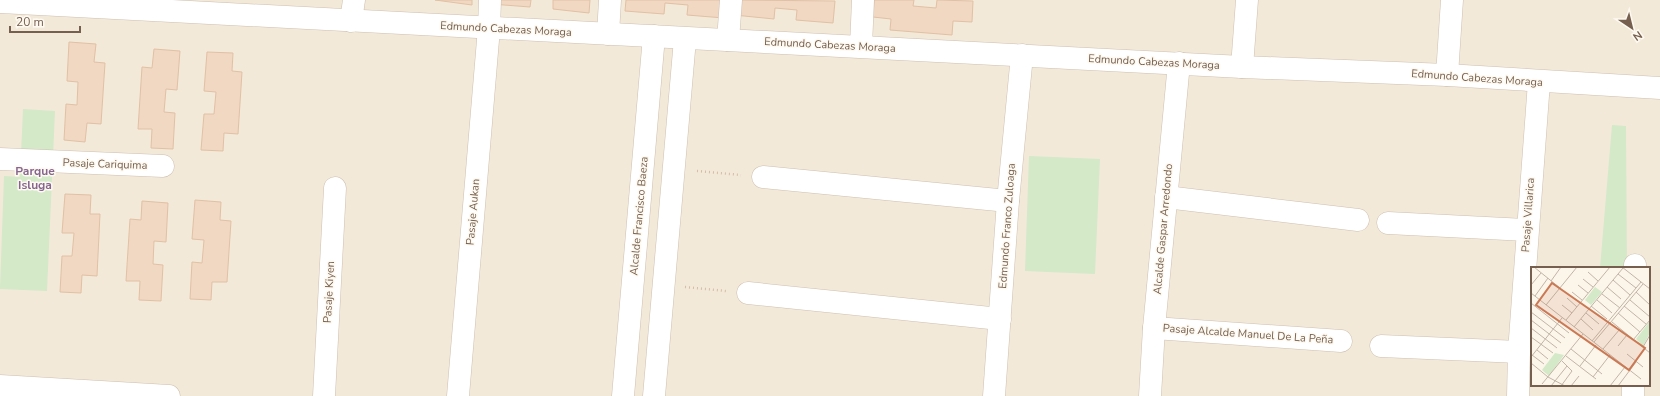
<svg xmlns="http://www.w3.org/2000/svg" width="1660" height="396" font-family="'Nunito Sans',sans-serif">
<style>
.residential{fill:#f3e9d9;fill-rule:evenodd}
.green{fill:#d3e9c8}
.building{fill:#f0d8c3;stroke:#e2c0a4}
.lines{fill:none;stroke-linecap:round;stroke-linejoin:round}
.minor-casing{stroke:#cebfb0;stroke-width:23}
.path{stroke:#d5bca5;stroke-width:2.5;stroke-dasharray:1 3;stroke-linecap:butt}
.minor{stroke:#fff;stroke-width:22}
.labels{text-anchor:middle;dominant-baseline:central;stroke-width:3;stroke-linejoin:round;paint-order:stroke}
.street-label{font-size:11px;fill:#765f4e;stroke:#fefaf1}
.neighbourhood-label{font-size:12px;font-weight:bold;fill:#866691;stroke:#fefaf1}
.inset-road{fill:none;stroke:#c2b5a7;stroke-width:1}
.view{fill:#ca7954;fill-opacity:0.15;stroke:#ca7954;stroke-width:2}
.inset-edge{fill:none;stroke:#765f4e;stroke-width:2}
</style>
<rect width="100%" height="100%" fill="#fcf6ea"/>
<path class="residential" d="M0 0H1660V396H0ZM1532 268H1649V385H1532Z"/>
<g class="green">
<polygon points="23,109 55,111 47,291 0,289 4,176 20,177"/>
<polygon points="1612,125 1626,126 1627,268 1600,268"/>
<polygon points="1029,156 1100,159 1095,274 1025,271"/>
</g>
<g class="building">
<polygon points="435,0 472,0 472,5"/>
<polygon points="491,0 531,0 530,7 491,4"/>
<polygon points="553,0 590,0 589,13 553,9"/>
<polygon points="626,0 725,0 724,18 687,15 688,5 665,3 664,14 625,11"/>
<polygon points="736,0 835,1 833,23 796,20 797,10 775,8 774,19 734,15"/>
<polygon points="874,0 914,0 913,6 936,8 937,0 973,1 972,22 953,21 952,35 890,30 891,19 873,17"/>
<polygon points="69,42 96,44 94,62 105,63 101,124 87,123 85,142 64,140 66,104 77,105 78,82 67,81"/>
<polygon points="154,49 180,51 177,90 166,89 164,112 175,113 173,149 151,148 152,129 138,129 142,67 152,68"/>
<polygon points="207,52 233,53 232,71 242,72 238,134 224,133 223,151 201,150 204,114 214,114 216,92 204,91"/>
<polygon points="65,194 91,195 90,214 100,214 97,276 82,275 81,293 60,292 62,256 72,256 74,233 62,233"/>
<polygon points="195,200 221,202 220,220 231,221 227,282 212,282 211,300 190,299 192,262 202,263 204,240 192,239"/>
<polygon points="142,201 168,203 166,242 154,241 153,264 163,265 161,301 139,300 140,281 126,281 130,219 141,220"/>
</g>
<g class="lines">
<defs>
<g id="minor">
<polyline points="0,2 1242,67 1447,75 1660,88"/>
<polyline points="351,21 354,0"/>
<polyline points="608,34 610,0"/>
<polyline points="728,40 731,0"/>
<polyline points="861,46 863,0"/>
<polyline points="1242,67 1247,0"/>
<polyline points="1447,75 1452,0"/>
<polyline points="0,159 163,166"/>
<polyline points="763,177 1008,201"/>
<polyline points="1166,197 1358,220"/>
<polyline points="1388,223 1527,230"/>
<polyline points="1635,268 1635,265"/>
<polyline points="748,293 1000,319"/>
<polyline points="1154,328 1341,341"/>
<polyline points="1381,346 1519,352"/>
<polyline points="0,386 169,396"/>
<polyline points="324,396 335,188"/>
<polyline points="458,396 489,28 490,0"/>
<polyline points="623,396 654,36"/>
<polyline points="654,396 685,39"/>
<polyline points="994,396 1008,201 1022,55"/>
<polyline points="1150,396 1154,328 1179,63"/>
<polyline points="1518,396 1519,352 1539,82"/>
<polyline points="1633,396 1633,385"/>
</g>
</defs>
<use href="#minor" class="minor-casing"/>
<g class="path">
<polyline points="697,171 741,175"/>
<polyline points="685,287 726,291"/>
</g>
<use href="#minor" class="minor"/>
</g>
<g class="labels">
<g class="street-label">
<text transform="translate(506 29) rotate(3)">Edmundo Cabezas Moraga</text>
<text transform="translate(830 45) rotate(3)">Edmundo Cabezas Moraga</text>
<text transform="translate(1154 62) rotate(3)">Edmundo Cabezas Moraga</text>
<text transform="translate(1477 78) rotate(4)">Edmundo Cabezas Moraga</text>
<text transform="translate(105 164) rotate(2)">Pasaje Cariquima</text>
<text transform="translate(473 212) rotate(-85)">Pasaje Aukan</text>
<text transform="translate(1528 215) rotate(-86)">Pasaje Villarica</text>
<text transform="translate(639 216) rotate(-85)">Alcalde Francisco Baeza</text>
<text transform="translate(1007 226) rotate(-86)">Edmundo Franco Zuloaga</text>
<text transform="translate(1163 229) rotate(-85)">Alcalde Gaspar Arredondo</text>
<text transform="translate(329 292) rotate(-87)">Pasaje Kiyen</text>
<text transform="translate(1248 334) rotate(4)">Pasaje Alcalde Manuel De La Peña</text>
</g>
<g class="neighbourhood-label">
<text x="35" y="171">Parque<tspan x="35" dy="14">Isluga</tspan></text>
</g>
</g>
<g transform="translate(1531 267)">
<rect width="119" height="119" fill="#fcf6ea"/>
<path d="M64 20 71 25 60 38 54 33ZM119 54V66L112 79 105 72ZM24 86 33 88 18 109 11 103Z" fill="#d3e9c8"/>
<path class="inset-road" d="M3 0 29 21M91 0 119 22M57 5 67 14M87 7 105 21M52 12 62 20M82 13 99 28M20 14 30 0M0 18 10 6M47 18 57 26M76 20 90 32M41 25 51 33M105 25 119 38M0 26 110 112M71 27 89 41M4 29 17 11M36 31 46 40M66 33 81 46M99 33 119 50M0 36 38 66M15 38 46 0M31 38 41 46M60 39 76 52M93 39 115 57M0 45 34 71M55 46 68 57M87 46 109 65M50 52 62 63M0 53 30 76M35 53 79 0M81 55 119 86M43 60 92 1M0 61 26 81M0 70 22 86M102 73 119 53M61 74 110 15M63 75 112 17M87 79 96 68M112 80 119 68M40 82 71 107M72 82 89 62M6 83 17 92M96 87 112 100M1 88 13 97M35 89 65 112M0 90 31 51M0 96 17 110 34 119M49 99 65 78M62 110 79 88M11 117 52 67M20 119 36 99M30 119 41 104 31 94M40 119 48 109M79 119 94 100M87 119 105 95"/>
<path class="view" d="M21 16 114 81 98 103 5 38Z"/>
<rect width="119" height="119" class="inset-edge"/>
</g>
<g transform="translate(1632 28) rotate(145)" stroke="#fefaf1" stroke-width="3" paint-order="stroke">
<path d="M0-3L7 15L0 10L-7 15Z" fill="#765f4e"/>
<text y="-6" font-size="11" font-weight="bold" text-anchor="middle" fill="#765f4e">N</text>
</g>
<path d="M10 26v6h70v-6" fill="none" stroke="#765f4e" stroke-width="2"/>
<text x="16" y="26" font-size="12" fill="#765f4e" stroke="#fefaf1" stroke-width="3" paint-order="stroke">20 m</text>
</svg>
